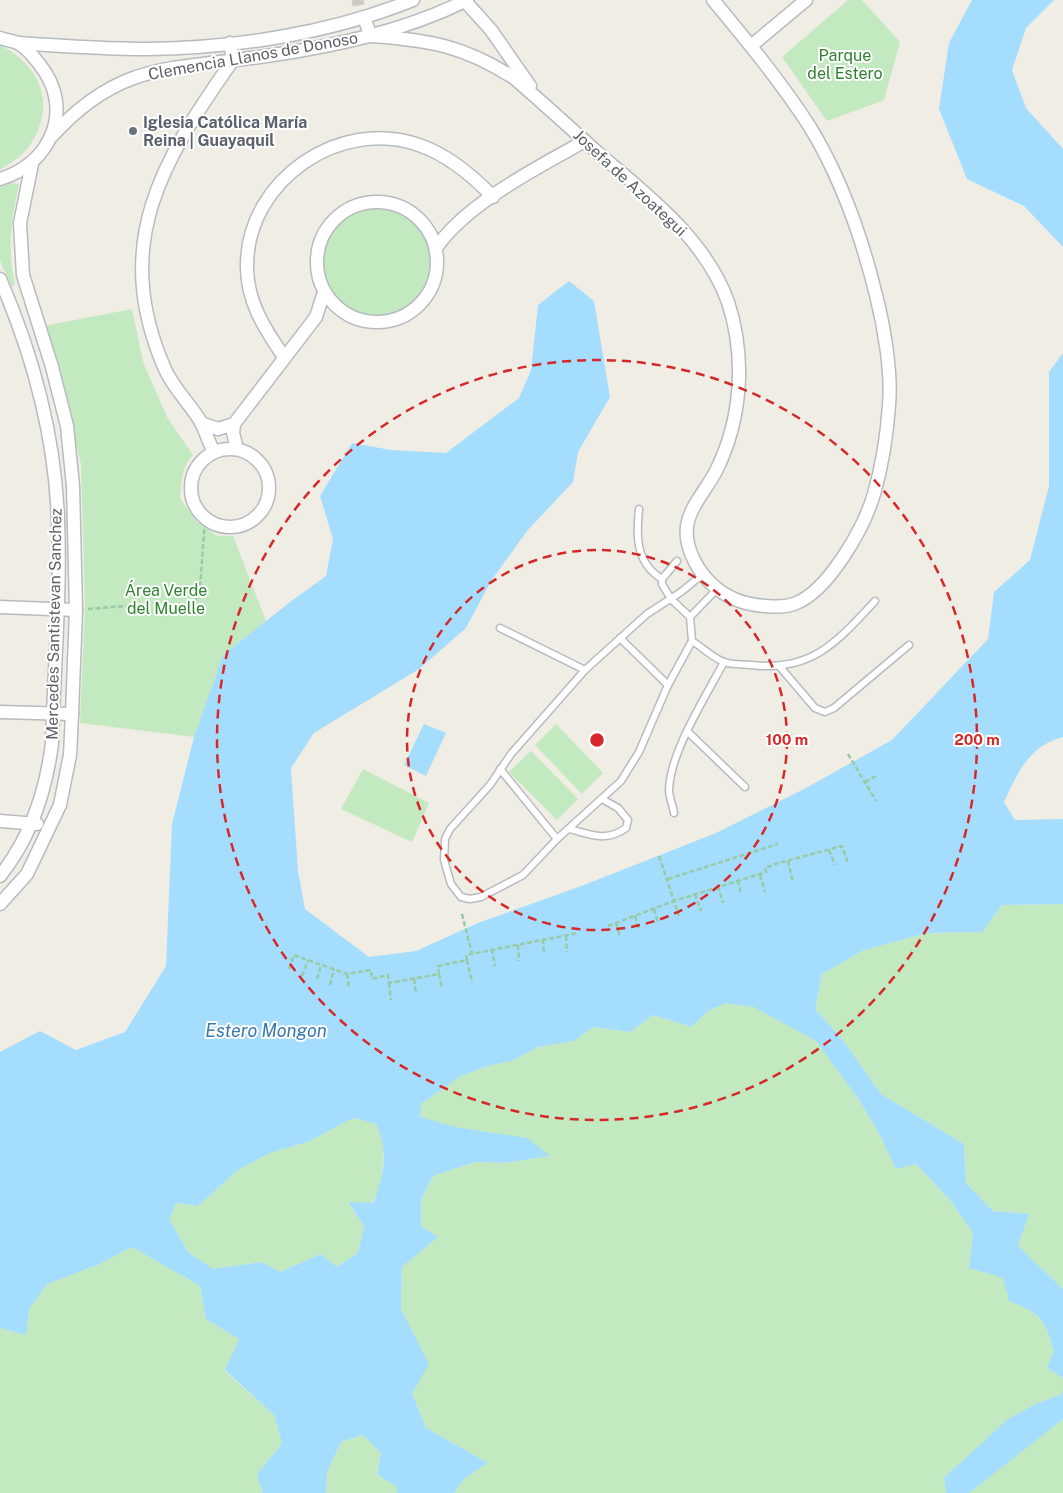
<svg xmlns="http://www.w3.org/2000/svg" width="1063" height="1493" font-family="'Public Sans',sans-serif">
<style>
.green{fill:#c2e9c0}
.water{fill:#a5ddff;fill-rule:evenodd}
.building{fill:#cdc9c3;stroke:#d5cec2}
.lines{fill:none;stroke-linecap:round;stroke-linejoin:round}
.service-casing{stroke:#b7bbbf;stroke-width:9}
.minor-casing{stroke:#b7bbbf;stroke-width:15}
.path{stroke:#98caa4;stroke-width:2.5;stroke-dasharray:5 2.5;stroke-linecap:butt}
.service{stroke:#fff;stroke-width:6}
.minor{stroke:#fff;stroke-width:12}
.ring{fill:none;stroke:#d62828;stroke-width:2.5;stroke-dasharray:9 6}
.worship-dot{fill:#6b7280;stroke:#fff;stroke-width:2}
.labels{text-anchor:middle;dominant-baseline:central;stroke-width:4;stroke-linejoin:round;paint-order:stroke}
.park-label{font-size:16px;fill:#30822f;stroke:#fff}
.street-label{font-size:16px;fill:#5c6166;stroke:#fff}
.worship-label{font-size:16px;font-weight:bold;fill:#5b616d;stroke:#fff;text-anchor:start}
.water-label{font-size:18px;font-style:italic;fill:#3979af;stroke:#fff}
.centre{fill:#d62828;stroke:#fff;stroke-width:2.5}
.ring-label{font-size:15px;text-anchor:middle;font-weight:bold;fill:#d62828;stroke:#fff;stroke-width:4;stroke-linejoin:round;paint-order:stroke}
</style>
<rect width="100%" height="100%" fill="#f0ede5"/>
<g class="green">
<polygon points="848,0 862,0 900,42 884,100 827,121 782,57"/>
<path d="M0 45C41 66 57 105 30 145 23 156 10 163 0 170Z"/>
<path d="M15 183 19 185C11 218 7 250 15 284L12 287 0 261V187Z"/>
<circle cx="377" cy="262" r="60"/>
<path d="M132 309 143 362 167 417 193 455C181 468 182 481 180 498L197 522 217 536H233L266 621 223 655 194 737 80 723 85 605 81 464 44 326Z"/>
<polygon points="556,724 603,773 582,794 535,745"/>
<polygon points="531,751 578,799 557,820 509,772"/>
<polygon points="363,769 429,803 412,842 341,809"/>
<polygon points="1063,904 1063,1289 1018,1246 1029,1214 993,1211 966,1183 964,1144 881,1094 842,1039 815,1009 822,974 862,951 926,933 982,932 1002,905"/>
<path d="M726 1003 755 1007 816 1041 859 1100 880 1135 896 1169 916 1164 950 1200 973 1233 969 1268 1004 1278 1009 1301C1042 1315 1043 1316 1054 1351L1047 1368 1063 1378V1394L1036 1404 944 1478 946 1493H454L465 1478 488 1463 426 1428 412 1393 401 1309 402 1267 438 1237 421 1226V1200L433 1176 475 1162 503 1163 550 1156 419 1117 421 1104 461 1076 488 1066 514 1060 538 1047 574 1041 593 1027 630 1032 653 1015 692 1027 708 1011Z"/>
<polygon points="353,1118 376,1124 384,1142 382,1182 372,1203 348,1203 364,1227 358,1253 337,1267 321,1254 280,1272 262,1262 213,1269 188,1252 169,1219 176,1203 198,1206 238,1170 270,1153 310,1141"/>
<polygon points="132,1247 200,1286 206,1319 239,1339 225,1371 275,1416 282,1444 257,1474 263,1493 0,1493 0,1328 26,1335 28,1309 47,1284 98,1265"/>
<polygon points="1063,1419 1063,1493 969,1493 969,1491"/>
<polygon points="364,1435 381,1452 377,1474 397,1487 397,1493 326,1493 327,1472 341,1442"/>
</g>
<g class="water">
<polygon points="972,0 1054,0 1026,28 1012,70 1026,108 1063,149 1063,247 1024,206 967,179 939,109 949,43"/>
<path d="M569 281 594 301 610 397 578 452 573 482 527 531 491 581 466 628 419 669 314 733 291 768 298 871 305 909 369 957 416 951 478 923 584 885 716 833 804 789 892 740 988 639 994 592 1030 560 1049 486V372L1063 353V737C1029 746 1018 772 1004 802L1015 820 1063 819V904L1002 905 982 932 926 933 862 951 822 974 815 1009 842 1039 881 1094 964 1144 966 1183 993 1211 1029 1214 1018 1246 1063 1289V1378L1047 1368 1054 1351C1043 1316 1042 1315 1009 1301L1003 1278 969 1268 973 1233 950 1200 916 1164 896 1169 880 1135 859 1100 816 1041 754 1007 726 1003 708 1011 692 1027 653 1015 630 1032 593 1027 574 1041 538 1047 514 1060 488 1066 461 1076 421 1104 420 1117 455 1127 527 1138 550 1156 503 1163 475 1162 433 1176 421 1200V1226L438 1237 402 1267 401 1309 429 1364 412 1393 426 1428 488 1463 465 1478 454 1493H397V1487L377 1474 381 1453 363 1435 341 1442 327 1472 326 1493H263L257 1474 282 1444 275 1416 225 1370 239 1339 206 1319 200 1286 132 1247 98 1265 47 1284 29 1309 26 1335 0 1328V1052L40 1031 76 1050 125 1032 166 966 172 824 194 737 223 655 294 599 326 576 333 539 320 496 352 443 391 450 446 453 519 398 531 370 538 305ZM353 1118 376 1124C389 1152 384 1176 373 1203L348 1202 364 1227 358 1253 337 1267 321 1254 280 1272 262 1262 213 1269 188 1252 169 1219 176 1203 198 1206 238 1170 270 1153 310 1141Z"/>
<polygon points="424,724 446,733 426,776 404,765"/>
<polygon points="1063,1389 1063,1419 969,1493 946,1493 944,1478 1008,1419 1036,1404 1062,1394"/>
</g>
<polygon class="building" points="352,0 363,0 364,4 353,6"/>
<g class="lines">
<defs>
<g id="service">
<path d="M639 509C636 537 636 563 662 579"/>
<polyline points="677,561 662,579 662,584 671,599 690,617 692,641 668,685 639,752 621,781 557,839 523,875 481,897 470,899 461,897 451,884 444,860 445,839 450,829 490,785 511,754 585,670 647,614 681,592 703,574"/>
<polyline points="690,617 717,589"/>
<polyline points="500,628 585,670"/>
<polyline points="620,638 668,685"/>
<path d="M692 641C702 647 713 658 724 662 732 665 743 664 751 665 812 672 837 642 875 601"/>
<polyline points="780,667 815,708 825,712 834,708 909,645"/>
<polyline points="687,731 745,787"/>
<polyline points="500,769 557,839"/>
<path d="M674 813C673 806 669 797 669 790 670 752 706 696 724 662"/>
<path d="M570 829C591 835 607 842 626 828L628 820 618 808 602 799"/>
</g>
<g id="minor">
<polyline points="464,0 491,30 530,86"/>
<path d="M364 18 371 36C430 40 464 46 514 78 542 102 569 127 597 152 647 195 705 238 728 302 746 357 742 419 716 471 707 489 690 506 687 526 684 548 699 574 715 587 729 599 748 605 766 606 775 607 785 607 794 604 828 592 864 528 874 494 882 466 887 435 889 405 892 373 884 326 876 295 862 238 841 178 810 127 781 82 747 41 713 0"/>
<path d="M0 38C6 40 13 41 18 43 27 48 34 57 40 65 75 109 51 164 0 179"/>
<path d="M18 43C61 46 104 49 148 49 236 48 331 33 413 0"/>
<polyline points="751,46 806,0"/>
<path d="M52 136C121 60 174 70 266 56 335 46 405 31 467 0"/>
<circle cx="377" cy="262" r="60"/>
<path d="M436 248C466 204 538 167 585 141"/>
<path d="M0 279C33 355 55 437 58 520 61 594 54 669 52 743 46 792 31 837 0 876"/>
<path d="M284 357C264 328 246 300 247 264 248 180 340 117 419 145 448 155 472 175 493 197"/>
<polyline points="201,423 218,429 234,424 316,317 324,292"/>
<polyline points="234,424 233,433 237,449"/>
<circle cx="230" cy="488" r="39"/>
<path d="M214 452C209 443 206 433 202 424 191 404 173 389 164 367 111 243 162 161 233 60L230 43"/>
<polyline points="0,607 76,610"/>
<polyline points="0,712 72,714"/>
<polyline points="0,821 37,824"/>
<polyline points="0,904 27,874 60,805 70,755 72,714 76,610 73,486 67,426 52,367 23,275 20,223 32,164"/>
</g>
</defs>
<use href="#service" class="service-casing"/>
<use href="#minor" class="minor-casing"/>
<g class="path">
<polyline points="88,609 126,606 162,615 187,608 195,602 200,588 205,519"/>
<polyline points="848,754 876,801"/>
<polyline points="865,782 876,776"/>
<polyline points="829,850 835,865"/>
<polyline points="659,856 674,901 760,874 766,872 765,868 775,864 842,846 848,863"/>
<polyline points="788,861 793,883"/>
<polyline points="760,875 765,892"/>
<polyline points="668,879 778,844"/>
<polyline points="738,880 741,894"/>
<polyline points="718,886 723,903"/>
<polyline points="695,894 701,911"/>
<polyline points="654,909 658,923"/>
<polyline points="462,914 472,954"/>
<polyline points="635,916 639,931"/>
<polyline points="616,923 620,937"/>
<polyline points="608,926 674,901 679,916"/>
<polyline points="566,936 567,952"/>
<polyline points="543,939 544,955"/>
<polyline points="518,945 519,961"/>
<polyline points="492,949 495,966"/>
<polyline points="467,960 472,983"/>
<polyline points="289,969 294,955 347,974 371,970 372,979 388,975 389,983 439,974 438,966 467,960 466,955 578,933"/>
<polyline points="347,974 349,989"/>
<polyline points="439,974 442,989"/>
<polyline points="302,976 308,960"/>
<polyline points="317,979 321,965"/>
<polyline points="414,979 416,993"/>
<polyline points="389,983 391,1000"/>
<polyline points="330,985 334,969"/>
</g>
<use href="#service" class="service"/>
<use href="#minor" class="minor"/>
</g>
<g class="ring">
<circle cx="597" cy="740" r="190"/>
<circle cx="597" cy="740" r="380"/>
</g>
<circle class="worship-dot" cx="133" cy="131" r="5"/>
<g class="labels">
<g class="park-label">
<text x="845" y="55">Parque<tspan x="845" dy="18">del Estero</tspan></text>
<text x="166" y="590">Área Verde<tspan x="166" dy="18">del Muelle</tspan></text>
</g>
<g class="street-label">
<text transform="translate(253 56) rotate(-10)">Clemencia Llanos de Donoso</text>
<text transform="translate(630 183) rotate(43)">Josefa de Azoategui</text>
<text transform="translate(54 624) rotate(-89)">Mercedes Santistevan Sanchez</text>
</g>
<g class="worship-label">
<text x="143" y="122">Iglesia Católica María<tspan x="143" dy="18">Reina | Guayaquil</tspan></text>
</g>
<g class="water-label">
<text x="266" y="1030">Estero Mongon</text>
</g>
</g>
<circle cx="597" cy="740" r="8" class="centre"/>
<g class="ring-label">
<text x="787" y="745">100 m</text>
<text x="977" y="745">200 m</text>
</g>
</svg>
